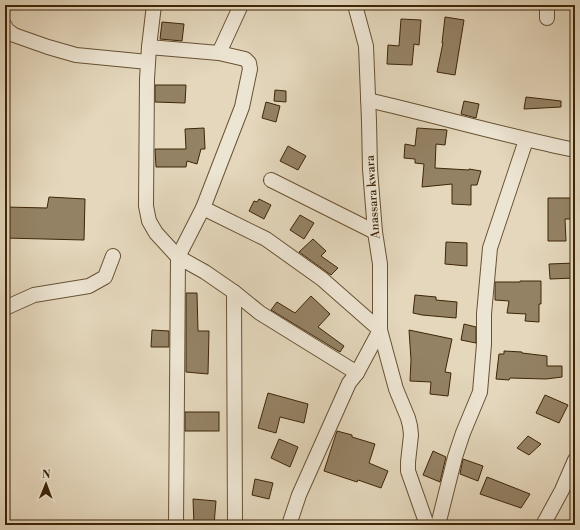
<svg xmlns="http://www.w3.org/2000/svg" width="580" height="530" font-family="'Libre Bodoni',serif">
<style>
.building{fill:#948265;stroke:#3e2607}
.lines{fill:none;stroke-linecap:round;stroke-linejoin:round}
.minor-casing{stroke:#685234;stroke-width:16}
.minor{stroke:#ede5d3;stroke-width:14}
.labels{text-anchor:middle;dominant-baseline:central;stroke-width:3;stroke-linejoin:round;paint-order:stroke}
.street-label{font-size:12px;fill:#3e2607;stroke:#ede5d3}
</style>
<rect width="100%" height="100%" fill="#e4d7bc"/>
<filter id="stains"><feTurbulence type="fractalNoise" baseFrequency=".005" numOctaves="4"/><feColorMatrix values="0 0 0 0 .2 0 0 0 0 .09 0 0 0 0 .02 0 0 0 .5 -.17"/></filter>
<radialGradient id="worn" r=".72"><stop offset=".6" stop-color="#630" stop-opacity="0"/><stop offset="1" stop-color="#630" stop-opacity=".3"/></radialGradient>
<g class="building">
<polygon points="445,17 464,20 455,75 437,72 443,43 442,43"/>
<polygon points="401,19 421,20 419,45 414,44 412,65 387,64 388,45 399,46"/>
<polygon points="162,22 184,24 182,41 160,39"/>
<polygon points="155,85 186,85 185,103 155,102"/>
<polygon points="275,90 286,91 286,102 274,101"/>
<polygon points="526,97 561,101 561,107 524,109"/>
<polygon points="464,101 479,104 476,118 461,114"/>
<polygon points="266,102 280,106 276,122 262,118"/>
<polygon points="204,128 205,149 201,149 197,164 187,161 186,167 156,167 155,149 186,149 185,129"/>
<polygon points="417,128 447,130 445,145 436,144 435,168 469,170 469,169 481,171 477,185 471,185 471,205 452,204 452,184 422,187 424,164 415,163 415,159 404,158 405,144 415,146"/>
<polygon points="288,146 306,156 298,170 280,161"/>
<polygon points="49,197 85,199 84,240 5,238 5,207 47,208"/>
<polygon points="548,198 575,198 575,219 565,219 566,241 548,241"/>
<polygon points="259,199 271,205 264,219 249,211 254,201 257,202"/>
<polygon points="300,215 314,223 304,239 290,230"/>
<polygon points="313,239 326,251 321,256 338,268 331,275 299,252"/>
<polygon points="446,242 467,243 467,266 445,264"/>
<polygon points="575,263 575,278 550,279 549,264"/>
<polygon points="520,281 541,281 541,304 539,304 539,322 525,321 526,314 507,313 509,301 495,300 495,282 520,282"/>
<polygon points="186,293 197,293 198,331 209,331 208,374 186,372"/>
<polygon points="415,295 436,297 436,300 457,302 456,318 422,315 413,313"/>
<polygon points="311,296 330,314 318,327 344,346 340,352 271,310 277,302 295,313"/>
<polygon points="464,324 476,327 476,343 461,340"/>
<polygon points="152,330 169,331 169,347 151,347"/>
<polygon points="409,330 452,339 445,372 451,373 448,396 430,394 431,382 410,381 411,360"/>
<polygon points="504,351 522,352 522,353 547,356 547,366 562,366 562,377 546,379 510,378 509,380 496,379 499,354 504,354"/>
<polygon points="268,393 308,404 304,423 280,417 276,433 258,428"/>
<polygon points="545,395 568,405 559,423 536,413"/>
<rect x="185" y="412" width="34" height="19"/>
<polygon points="337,431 352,435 352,437 375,444 369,463 388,471 381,488 358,480 357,482 324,471"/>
<polygon points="528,436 541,444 529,455 517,448"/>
<polygon points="279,439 298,447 290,467 271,458"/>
<polygon points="433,451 446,457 440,482 423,475"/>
<polygon points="463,459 483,466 478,481 460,474"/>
<polygon points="487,477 530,494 521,508 480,494"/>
<polygon points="255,479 273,483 269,499 252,495"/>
<polygon points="193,499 216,501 214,525 194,525"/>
</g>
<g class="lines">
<defs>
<g id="minor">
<polyline points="154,5 149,47 147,79 146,206 149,221 156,233 178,257 205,272 234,292 260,313 357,373"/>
<polyline points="355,5 366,46 369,121 370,169 375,232 380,264 380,330 396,389 408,418 410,426 411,435 408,462 408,471 427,525"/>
<polyline points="547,18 547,5"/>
<polyline points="5,26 7,30 14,35 48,47 76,55 148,62"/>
<polyline points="149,47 219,53 245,59 249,63 250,69 242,107 203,208 178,257 176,525"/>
<polyline points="219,53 241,5"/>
<path d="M368 100C437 116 506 136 575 150"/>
<polyline points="271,180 375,232"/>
<polyline points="203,208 266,239 322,279 380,330 357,373 349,383 345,392 299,495 289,525"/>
<polyline points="234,292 235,525"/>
<polyline points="5,308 34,295 89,286 105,277 113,256"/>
<polyline points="438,525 455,457 463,433 480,392 484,344 484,314 490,248 526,140"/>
<polyline points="543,525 562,490 575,460"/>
</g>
</defs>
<use href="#minor" class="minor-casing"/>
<use href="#minor" class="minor"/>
</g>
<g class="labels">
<g class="street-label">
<text transform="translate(373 197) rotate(-94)">Anassara kwara</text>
</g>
</g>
<rect width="580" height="530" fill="none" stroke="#e4d7bc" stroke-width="20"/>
<rect x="6" y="6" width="568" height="518" fill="none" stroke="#3e2607" stroke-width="2"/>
<rect x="10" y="10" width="560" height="510" fill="none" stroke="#3e2607"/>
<g transform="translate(46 484) rotate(1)" stroke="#ede5d3" stroke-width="3" paint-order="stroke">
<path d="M0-3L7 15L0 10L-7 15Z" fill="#3e2607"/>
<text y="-6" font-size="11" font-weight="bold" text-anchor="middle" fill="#3e2607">N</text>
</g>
<rect width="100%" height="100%" filter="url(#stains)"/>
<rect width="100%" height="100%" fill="url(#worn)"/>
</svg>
